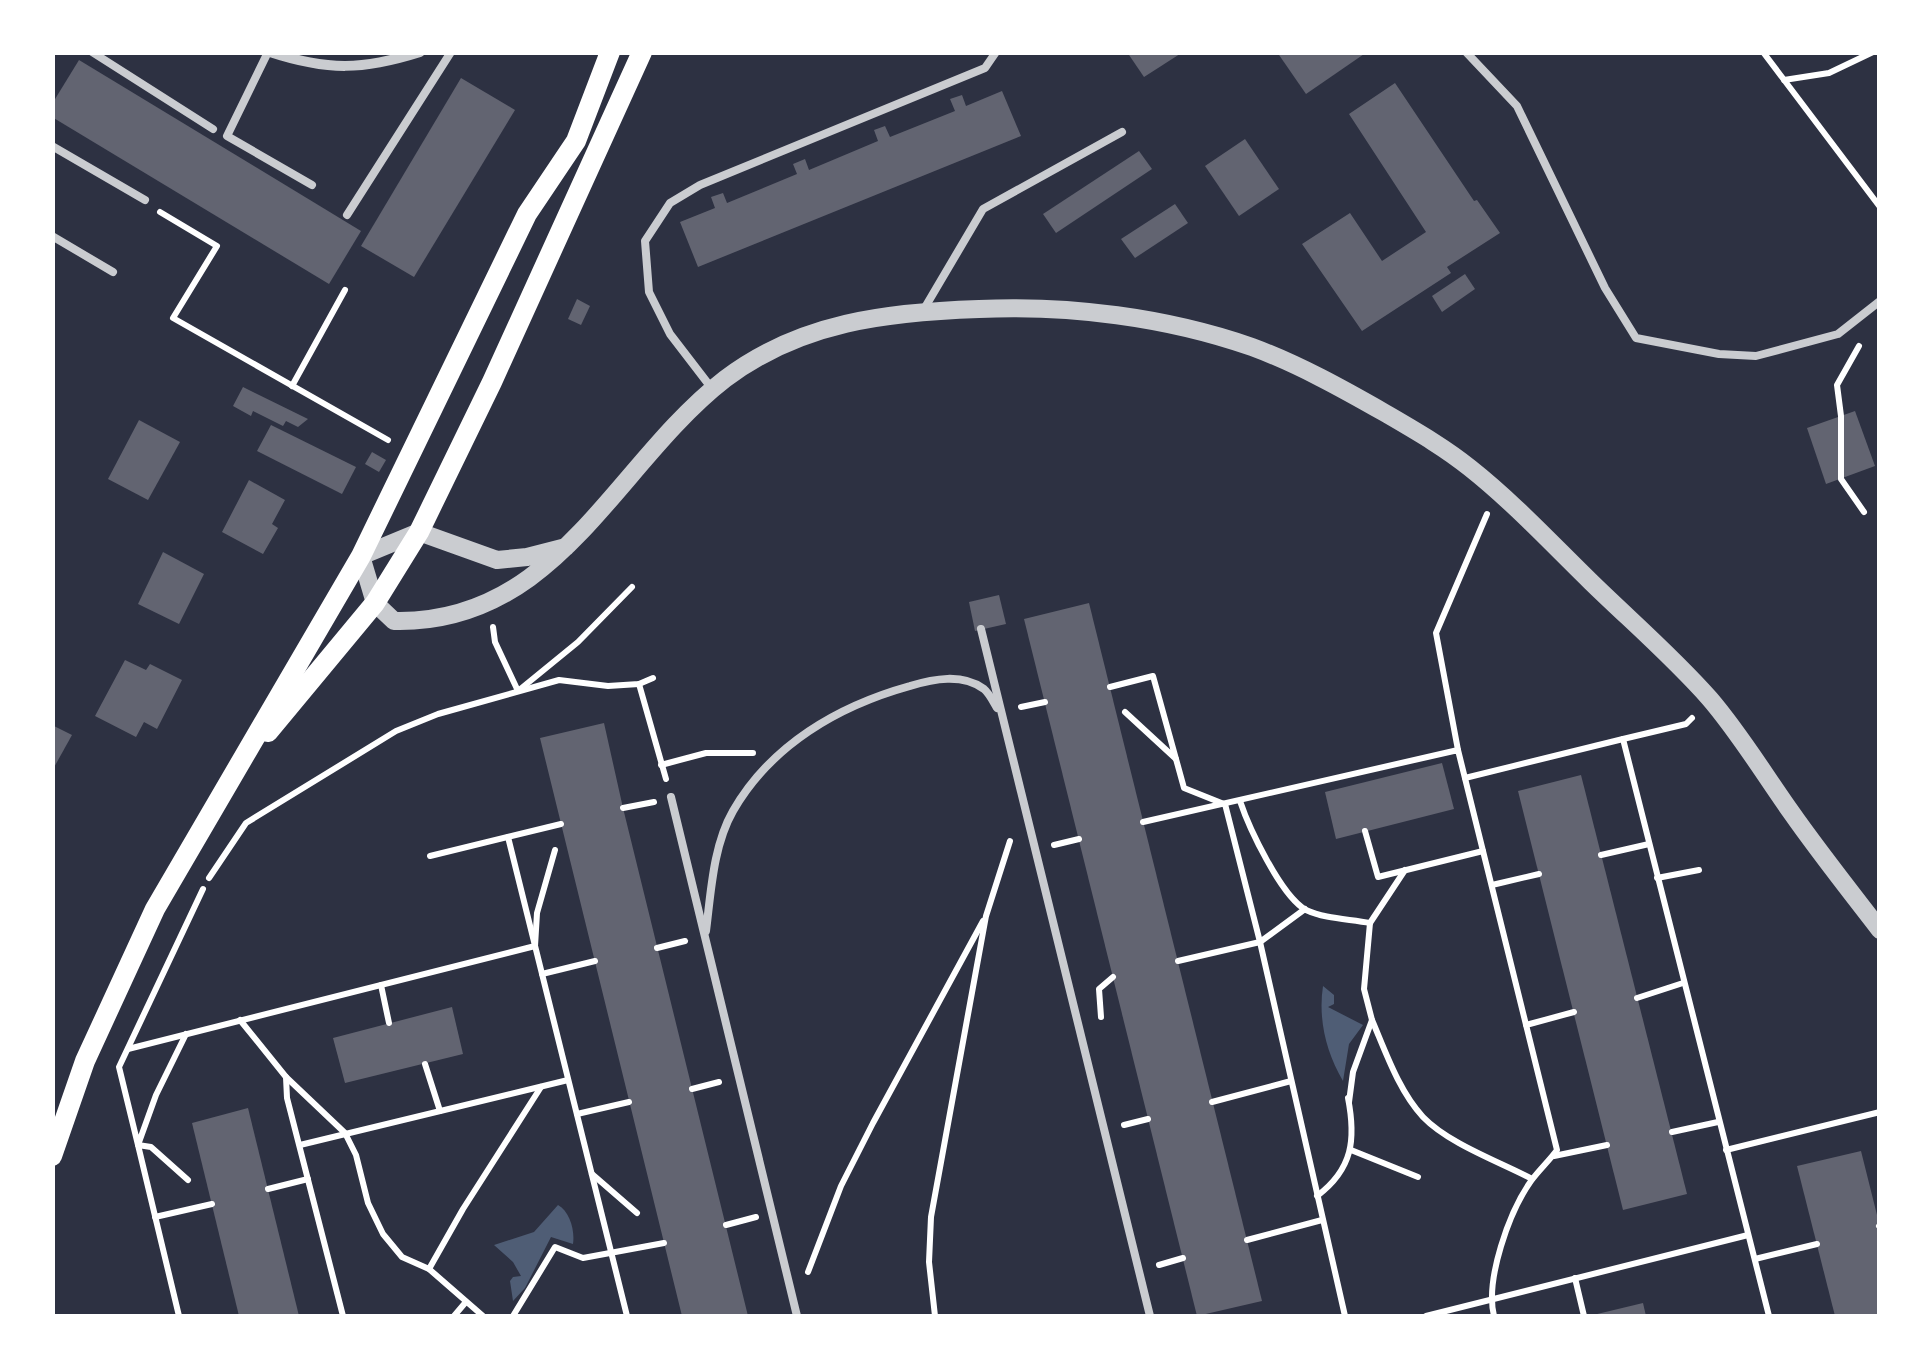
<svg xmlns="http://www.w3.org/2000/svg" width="1932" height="1369" font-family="'Open Sans',sans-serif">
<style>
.water{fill:#4f5d75}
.building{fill:#626471}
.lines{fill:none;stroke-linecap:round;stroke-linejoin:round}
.path{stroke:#fff;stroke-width:6}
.service{stroke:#caccd0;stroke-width:8}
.minor{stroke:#caccd0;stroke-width:10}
.tertiary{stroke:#caccd0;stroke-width:18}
.secondary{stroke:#fff;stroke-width:20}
</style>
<rect width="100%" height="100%" fill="#2d3142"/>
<g class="water">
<path d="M1323 986 1334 995V1004L1328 1007 1363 1025 1349 1044 1343 1081C1326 1052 1318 1019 1323 986Z"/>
<path d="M558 1205C570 1212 575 1230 573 1244L551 1237 525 1288 513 1301 510 1281 513 1277 521 1276 513 1262 494 1245 534 1232Z"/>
</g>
<g class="building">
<polygon points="1127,52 1183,52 1144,77"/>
<polygon points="1277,52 1367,52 1306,94"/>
<polygon points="79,60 361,231 329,284 52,117 52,104"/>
<polygon points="461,78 515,110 414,277 361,246"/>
<polygon points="1395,83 1474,201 1477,200 1500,233 1447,267 1451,273 1362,331 1302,244 1350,213 1382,261 1426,232 1349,114"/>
<polygon points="1002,91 1021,136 698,267 680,222 715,208 711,197 723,193 727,203 797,174 793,164 805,159 809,170 878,141 874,130 885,126 890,137 955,111 950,99 962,95 966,106"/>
<polygon points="1245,139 1279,189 1239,216 1205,166"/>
<polygon points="1139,151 1152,169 1056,233 1043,214"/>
<polygon points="1175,204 1188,223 1135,258 1121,239"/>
<polygon points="1465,274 1475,289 1442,312 1432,296"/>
<polygon points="577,299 590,306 581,325 568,319"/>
<polygon points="243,387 308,419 298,427 286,421 283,426 253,411 251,416 233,406"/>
<polygon points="1855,411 1875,466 1826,484 1807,428"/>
<polygon points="139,420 180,442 148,500 108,479"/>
<polygon points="271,425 356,467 342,494 257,451"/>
<polygon points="372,452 386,460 379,472 365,464"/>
<polygon points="249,480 285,500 272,524 278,528 263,554 222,532"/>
<polygon points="163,552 204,574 179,624 138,604"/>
<polygon points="999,595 1006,624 975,631 969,602"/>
<polygon points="1089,603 1262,1301 1197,1316 1024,619"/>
<polygon points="125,660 146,670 150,664 182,680 157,729 144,722 136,737 95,716"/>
<polygon points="604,723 623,808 748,1316 682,1316 540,738"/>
<polygon points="52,725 72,735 52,771"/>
<polygon points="1442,763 1454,809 1336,839 1325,792"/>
<polygon points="1581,775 1687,1194 1623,1210 1518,791"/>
<polygon points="452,1007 463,1054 345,1083 333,1038"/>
<polygon points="248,1108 299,1316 239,1316 192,1123"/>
<polygon points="1861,1151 1880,1227 1880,1316 1835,1316 1797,1166"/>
<polygon points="1643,1303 1646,1316 1593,1316 1593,1315"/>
</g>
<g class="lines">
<g class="path">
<polyline points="1763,52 1880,207"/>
<polyline points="1784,80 1829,73 1873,52"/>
<polyline points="160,212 217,246 173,318 388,440"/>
<polyline points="1859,346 1837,385 1841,416 1841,479 1864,512"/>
<polyline points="292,386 345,290"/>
<polyline points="493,627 495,642 518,691 578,642 632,587"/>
<polyline points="639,684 666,779"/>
<polyline points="1110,687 1153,676 1176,759 1125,712"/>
<polyline points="1021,707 1045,702"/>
<polyline points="1623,739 1686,724 1692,718"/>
<polyline points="1458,750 1436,633 1487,514"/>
<polyline points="1176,759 1184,788 1224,804"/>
<polyline points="661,765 706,753 753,753"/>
<polyline points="1465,778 1623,739 1769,1316"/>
<path d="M1240 801C1249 828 1281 896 1306 910 1325 919 1350 919 1370 923L1405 870"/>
<polyline points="1225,804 1260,942 1345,1316"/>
<polyline points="623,808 654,802"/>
<path d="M1143 822 1458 750 1557 1150C1549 1161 1539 1170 1531 1181 1509 1212 1485 1280 1494 1316"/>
<polyline points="1365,831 1378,877 1483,851"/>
<polyline points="508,837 627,1316"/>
<polyline points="1054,845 1079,839"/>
<polyline points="1601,855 1649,844"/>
<polyline points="430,856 561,824"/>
<polyline points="209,878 246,823 396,731 438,714 559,680 608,686 639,684 653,678"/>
<polyline points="1657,878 1699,870"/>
<polyline points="1492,885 1539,874"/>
<polyline points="657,948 685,941"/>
<polyline points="1178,961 1260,942 1305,909"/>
<polyline points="542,974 595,961"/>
<polyline points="381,985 389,1023"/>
<polyline points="1637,998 1683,983"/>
<polyline points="1101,1017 1099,989 1113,977"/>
<polyline points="240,1020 286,1077 287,1098 343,1316"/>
<path d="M1372 1020C1386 1053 1399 1091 1423 1117 1449 1144 1500 1162 1532 1179"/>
<polyline points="1526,1025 1574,1012"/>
<polyline points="186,1034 156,1095 138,1145 119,1067 203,889"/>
<polyline points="128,1049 535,946 537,913 555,850"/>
<polyline points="425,1064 440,1111"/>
<polyline points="286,1077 345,1133 356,1155 368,1203 383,1234 402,1257 429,1269 483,1316"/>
<polyline points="692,1089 719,1082"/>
<polyline points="1212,1102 1291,1081"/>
<polyline points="1349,1102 1353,1072 1372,1020 1364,989 1370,923"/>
<polyline points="577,1114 629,1102"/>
<polyline points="1124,1125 1148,1119"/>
<polyline points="1672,1132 1718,1122"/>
<polyline points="300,1145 568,1080"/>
<polyline points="1351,1150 1418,1177"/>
<polyline points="1726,1150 1880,1112"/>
<polyline points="1554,1156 1607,1145"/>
<polyline points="592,1174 637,1213"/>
<polyline points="268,1189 308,1179"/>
<path d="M1317 1196C1353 1169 1356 1139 1348 1098"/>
<polyline points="155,1217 212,1204"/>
<polyline points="726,1225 756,1217"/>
<polyline points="1879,1226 1880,1225"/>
<polyline points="1247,1240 1322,1220"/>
<polyline points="1755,1259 1817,1244"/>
<polyline points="1159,1265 1183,1258"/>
<polyline points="429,1269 463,1209 541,1087"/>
<polyline points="808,1272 841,1186 873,1123 983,921"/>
<polyline points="1575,1278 1584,1316"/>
<polyline points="179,1316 138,1145 151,1147 188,1180"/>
<polyline points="454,1316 465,1303"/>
<polyline points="513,1316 555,1247 583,1258 664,1243"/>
<polyline points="935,1316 929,1262 931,1217 986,916 1010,841"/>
<polyline points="1426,1316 1748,1235"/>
</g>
<g class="service">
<polyline points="92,52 213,129"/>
<polyline points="268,52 227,136 312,185"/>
<polyline points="1466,52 1517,106 1605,288 1636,338 1719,354 1756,356 1838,334 1880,301"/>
<polyline points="52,146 145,200"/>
<polyline points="347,215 451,52"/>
<polyline points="52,236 113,272"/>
<polyline points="924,309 983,209 1122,132"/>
<polyline points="713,390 670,334 649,292 645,241 670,203 700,185 985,68 996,52"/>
<polyline points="981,629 1150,1316"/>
<polyline points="671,797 797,1316"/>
<path d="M706 931C711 892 713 846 733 811 771 745 838 706 910 686 933 679 962 673 984 689 989 693 994 703 997 708"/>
</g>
<path class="minor" d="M270 52C328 71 363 70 420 52"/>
<path class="tertiary" d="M566 547 527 557 497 560 419 532 361 556 375 603 394 621C557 625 614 465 725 379 800 322 888 312 979 309 1069 305 1166 317 1252 347 1298 364 1343 389 1385 413 1414 430 1444 447 1470 468 1513 502 1552 544 1591 582 1631 621 1673 657 1710 699 1740 734 1764 774 1791 812 1819 852 1850 891 1880 930"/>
<g class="secondary">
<polyline points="268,732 375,603 419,532 492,382 642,52"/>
<polyline points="52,1156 85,1061 155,909 361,556 527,214 576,141 610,52"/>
</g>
</g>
<rect width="1932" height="1369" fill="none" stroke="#ffffff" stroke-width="110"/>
</svg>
